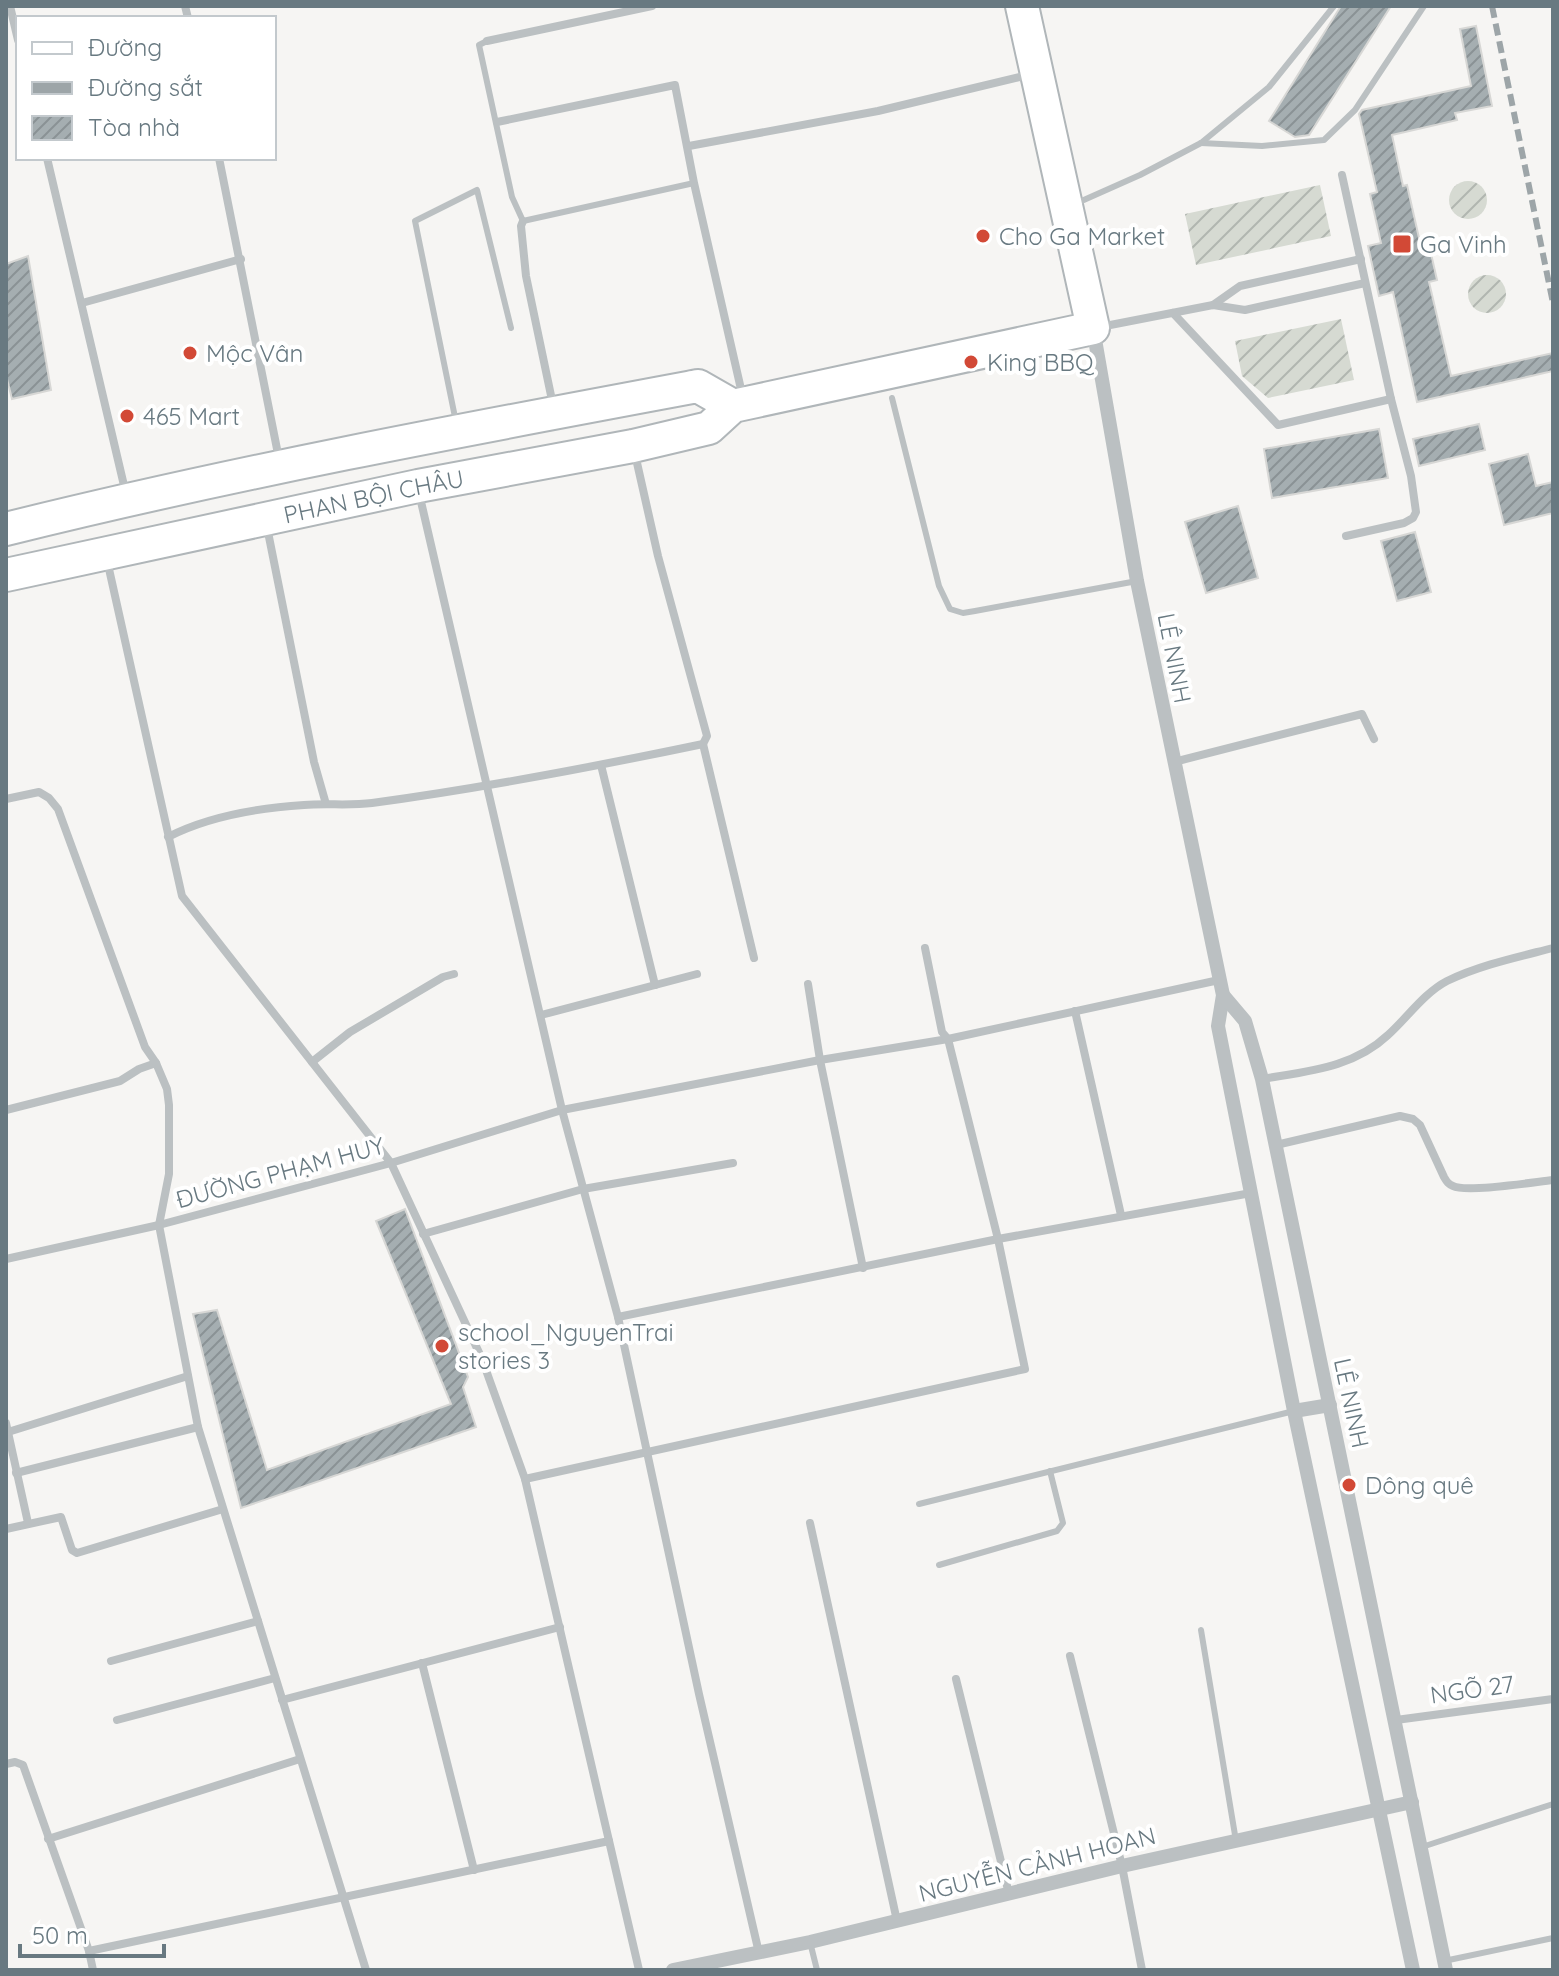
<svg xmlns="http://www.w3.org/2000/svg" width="1559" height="1976" font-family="Quicksand,sans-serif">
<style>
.garden{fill:url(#garden-furrows)}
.building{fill:url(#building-hatch);stroke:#d7d7d5;stroke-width:2}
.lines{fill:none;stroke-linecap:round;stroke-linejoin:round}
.secondary-casing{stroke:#b0b6b9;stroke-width:36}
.service{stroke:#bbc0c2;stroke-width:6}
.minor{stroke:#bbc0c2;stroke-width:8}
.tertiary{stroke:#bbc0c2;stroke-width:14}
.secondary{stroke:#fff;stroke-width:32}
.rail{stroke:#9da5a8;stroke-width:6;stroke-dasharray:12 6;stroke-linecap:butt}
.poi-dot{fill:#d24936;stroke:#fff;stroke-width:3}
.labels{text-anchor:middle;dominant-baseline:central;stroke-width:8;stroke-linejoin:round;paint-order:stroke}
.poi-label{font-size:24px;fill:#687981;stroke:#fff;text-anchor:start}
.street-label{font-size:24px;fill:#687981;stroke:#fff}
</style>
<defs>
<pattern id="garden-furrows" width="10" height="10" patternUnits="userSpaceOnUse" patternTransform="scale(2)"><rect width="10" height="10" fill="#d6dad2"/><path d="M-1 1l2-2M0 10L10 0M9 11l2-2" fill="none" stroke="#b1b6b0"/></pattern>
<pattern id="building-hatch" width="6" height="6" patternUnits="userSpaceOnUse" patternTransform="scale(2)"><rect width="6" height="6" fill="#a5aeb1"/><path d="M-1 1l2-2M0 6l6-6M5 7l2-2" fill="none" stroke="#8a9295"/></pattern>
</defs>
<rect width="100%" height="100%" fill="#f6f5f3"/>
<g class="garden">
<circle cx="1468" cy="200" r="19"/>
<polygon points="1320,185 1331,236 1196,265 1185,214"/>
<circle cx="1487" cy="294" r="19"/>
<polygon points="1341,319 1354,380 1268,398 1242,376 1235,341"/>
</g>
<g class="building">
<polygon points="1341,6 1391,6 1309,135 1295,137 1269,121"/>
<polygon points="1476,26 1492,106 1455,113 1457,120 1392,135 1403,186 1407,185 1419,238 1427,236 1437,280 1429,282 1451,376 1553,353 1553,371 1417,402 1393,292 1379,296 1368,246 1381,243 1370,194 1377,192 1359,114 1362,110 1471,86 1460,29"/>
<polygon points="28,256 51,390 12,399 6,375 6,264"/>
<polygon points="1479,424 1485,450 1419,466 1413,439"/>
<polygon points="1379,429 1388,478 1272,498 1264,449"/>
<polygon points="1528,454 1536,486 1553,482 1553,513 1504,525 1489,464"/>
<polygon points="1238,506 1258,578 1206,593 1185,522"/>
<polygon points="1415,532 1431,592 1397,601 1381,541"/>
<polygon points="405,1209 468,1377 463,1387 476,1427 241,1508 193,1314 217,1310 267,1470 451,1404 376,1221"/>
</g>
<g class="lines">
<defs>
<g id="secondary">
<path d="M6 529C235 472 467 429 698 386L733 406"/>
<path id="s1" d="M6 575 418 486 633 446 709 428 733 406 1093 328 1022 6"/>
</g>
</defs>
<use href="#secondary" class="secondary-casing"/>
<g class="service">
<polyline points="487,41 479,45 512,197 523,221 694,183"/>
<polyline points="1201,143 1262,146 1324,140 1355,110 1424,6"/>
<polyline points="1077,203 1140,175 1201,143 1269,87 1334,6"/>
<polyline points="892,398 939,586 950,609 963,613 975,611 1137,581"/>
<polyline points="456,422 415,221 477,190 511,328"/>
<polyline points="919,1504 1294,1411"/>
<polyline points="939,1565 1057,1531 1063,1523 1050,1471"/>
<polyline points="1201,1630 1236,1841"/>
<polyline points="1422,1847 1553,1804"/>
<polyline points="810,1942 817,1970"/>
<polyline points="1444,1961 1553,1938"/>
</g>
<g class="minor">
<polyline points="10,6 18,40"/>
<polyline points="185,6 188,18"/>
<polyline points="487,41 652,6"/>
<polyline points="497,122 675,85 694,183 743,398"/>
<polyline points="689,146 878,111 1028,75"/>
<polyline points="47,158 126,494"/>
<polyline points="219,158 279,459"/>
<polyline points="1342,175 1391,399 1411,476 1416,512 1413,518 1404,523 1346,536"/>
<polyline points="523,221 521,226 526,276 553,405"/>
<polyline points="82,303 241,259"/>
<polyline points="1213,305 1240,286 1361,259"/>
<polyline points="1173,313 1278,425 1391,399"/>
<polyline points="1100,327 1213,305 1245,310 1365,283"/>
<polyline points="419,493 562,1110 618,1317 699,1694 759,1953"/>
<polyline points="267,527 314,762 326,804"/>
<polyline points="107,560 182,896 391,1163 482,1359 525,1479 639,1970"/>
<polyline points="703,744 754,958"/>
<polyline points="1174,762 1362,714 1374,739"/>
<polyline points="601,765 655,985"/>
<polyline points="6,799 39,792 49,798 58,809 145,1047 156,1063 139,1069 120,1081 6,1110"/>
<path d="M168 837C209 816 258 808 304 805 327 803 349 806 372 803 483 788 593 767 703 744L707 736 658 556 635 454"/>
<polyline points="808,984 820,1060 863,1268"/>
<polyline points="1075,1011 1121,1215"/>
<polyline points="541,1015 697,974"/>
<polyline points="312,1062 350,1032 443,977 454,974"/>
<polyline points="156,1063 167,1089 169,1105 169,1174 159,1225 198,1427 366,1970"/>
<path d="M1262 1079C1308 1071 1353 1068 1388 1035 1407 1018 1424 993 1447 981 1480 965 1518 957 1553 948"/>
<path d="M1276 1145 1400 1116 1413 1119 1420 1125 1444 1177C1447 1182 1448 1184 1453 1186 1466 1193 1534 1182 1553 1180"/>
<polyline points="423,1234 583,1189 733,1163"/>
<polyline points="6,1259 159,1225 391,1163 562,1110 820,1060 948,1039 1219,980"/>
<polyline points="618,1317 998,1239 1251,1193"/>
<polyline points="6,1423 28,1523"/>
<polyline points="8,1432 188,1376"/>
<polyline points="16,1473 198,1427"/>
<polyline points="525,1479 1025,1369 998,1239 948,1039 942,1032 925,948"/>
<polyline points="810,1523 897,1921"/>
<polyline points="6,1529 61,1517 72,1550 77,1553 223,1509"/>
<polyline points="1070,1656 1122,1866 1142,1970"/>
<polyline points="111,1661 258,1621"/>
<polyline points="422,1663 474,1870"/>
<polyline points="956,1679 1009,1894"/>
<polyline points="282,1700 560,1627"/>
<polyline points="117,1720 275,1678"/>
<polyline points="1396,1720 1553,1699"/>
<polyline points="6,1764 15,1762 23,1765 89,1951 93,1970"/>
<polyline points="48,1839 300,1759"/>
<polyline points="89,1951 609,1841"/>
</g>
<g class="tertiary">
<polyline points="1093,328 1137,581 1223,995 1218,1026 1294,1411 1413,1970"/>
<polyline points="1223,995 1245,1021 1262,1079 1446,1970"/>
<polyline points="1294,1411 1330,1405"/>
<polyline points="673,1970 810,1942 1122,1866 1412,1802"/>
</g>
<use href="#secondary" class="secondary"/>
<polyline class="rail" points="1492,6 1553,303"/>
</g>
<g class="poi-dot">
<circle cx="983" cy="236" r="8"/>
<rect x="1392" y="234" width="20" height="20" rx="4"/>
<circle cx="190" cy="353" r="8"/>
<circle cx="971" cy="362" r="8"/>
<circle cx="127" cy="416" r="8"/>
<circle cx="442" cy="1346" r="8"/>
<circle cx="1349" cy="1485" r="8"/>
</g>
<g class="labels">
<g class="poi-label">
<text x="999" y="236">Cho Ga Market</text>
<text x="1420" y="244">Ga Vinh</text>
<text x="206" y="353">Mộc Vân</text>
<text x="987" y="362">King BBQ</text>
<text x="143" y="416">465 Mart</text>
<text x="458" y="1332">school_NguyenTrai<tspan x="458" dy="28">stories 3</tspan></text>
<text x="1365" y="1485">Dông quê</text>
</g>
<g class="street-label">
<text stroke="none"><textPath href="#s1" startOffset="376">PHAN BỘI CHÂU</textPath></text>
<text transform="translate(1175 658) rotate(79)">LÊ NINH</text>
<text transform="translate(280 1172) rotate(-15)">ĐƯỜNG PHẠM HUY</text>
<text transform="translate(1352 1403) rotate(78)">LÊ NINH</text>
<text transform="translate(1472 1689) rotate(-8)">NGÕ 27</text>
<text transform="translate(1037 1864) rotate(-14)">NGUYỄN CẢNH HOAN</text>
</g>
</g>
<rect width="1559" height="1976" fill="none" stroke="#687981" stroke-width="16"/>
<rect x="16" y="16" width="260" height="144" fill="#ffffff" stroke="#c3c9cd" stroke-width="2"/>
<rect x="32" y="42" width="40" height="12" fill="#ffffff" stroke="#c3c9cd" stroke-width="2"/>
<text x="88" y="56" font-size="24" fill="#687981">Đường</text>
<rect x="32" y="82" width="40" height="12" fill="#9da5a8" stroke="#c3c9cd" stroke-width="2"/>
<text x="88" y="96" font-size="24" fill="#687981">Đường sắt</text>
<rect x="32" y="116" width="40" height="24" fill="url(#building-hatch)" stroke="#c3c9cd" stroke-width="2"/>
<text x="88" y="136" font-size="24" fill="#687981">Tòa nhà</text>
<path d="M20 1944v12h144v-12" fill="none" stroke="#687981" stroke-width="4"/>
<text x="32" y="1944" font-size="24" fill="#687981" stroke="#ffffff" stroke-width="6" paint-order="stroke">50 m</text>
</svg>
